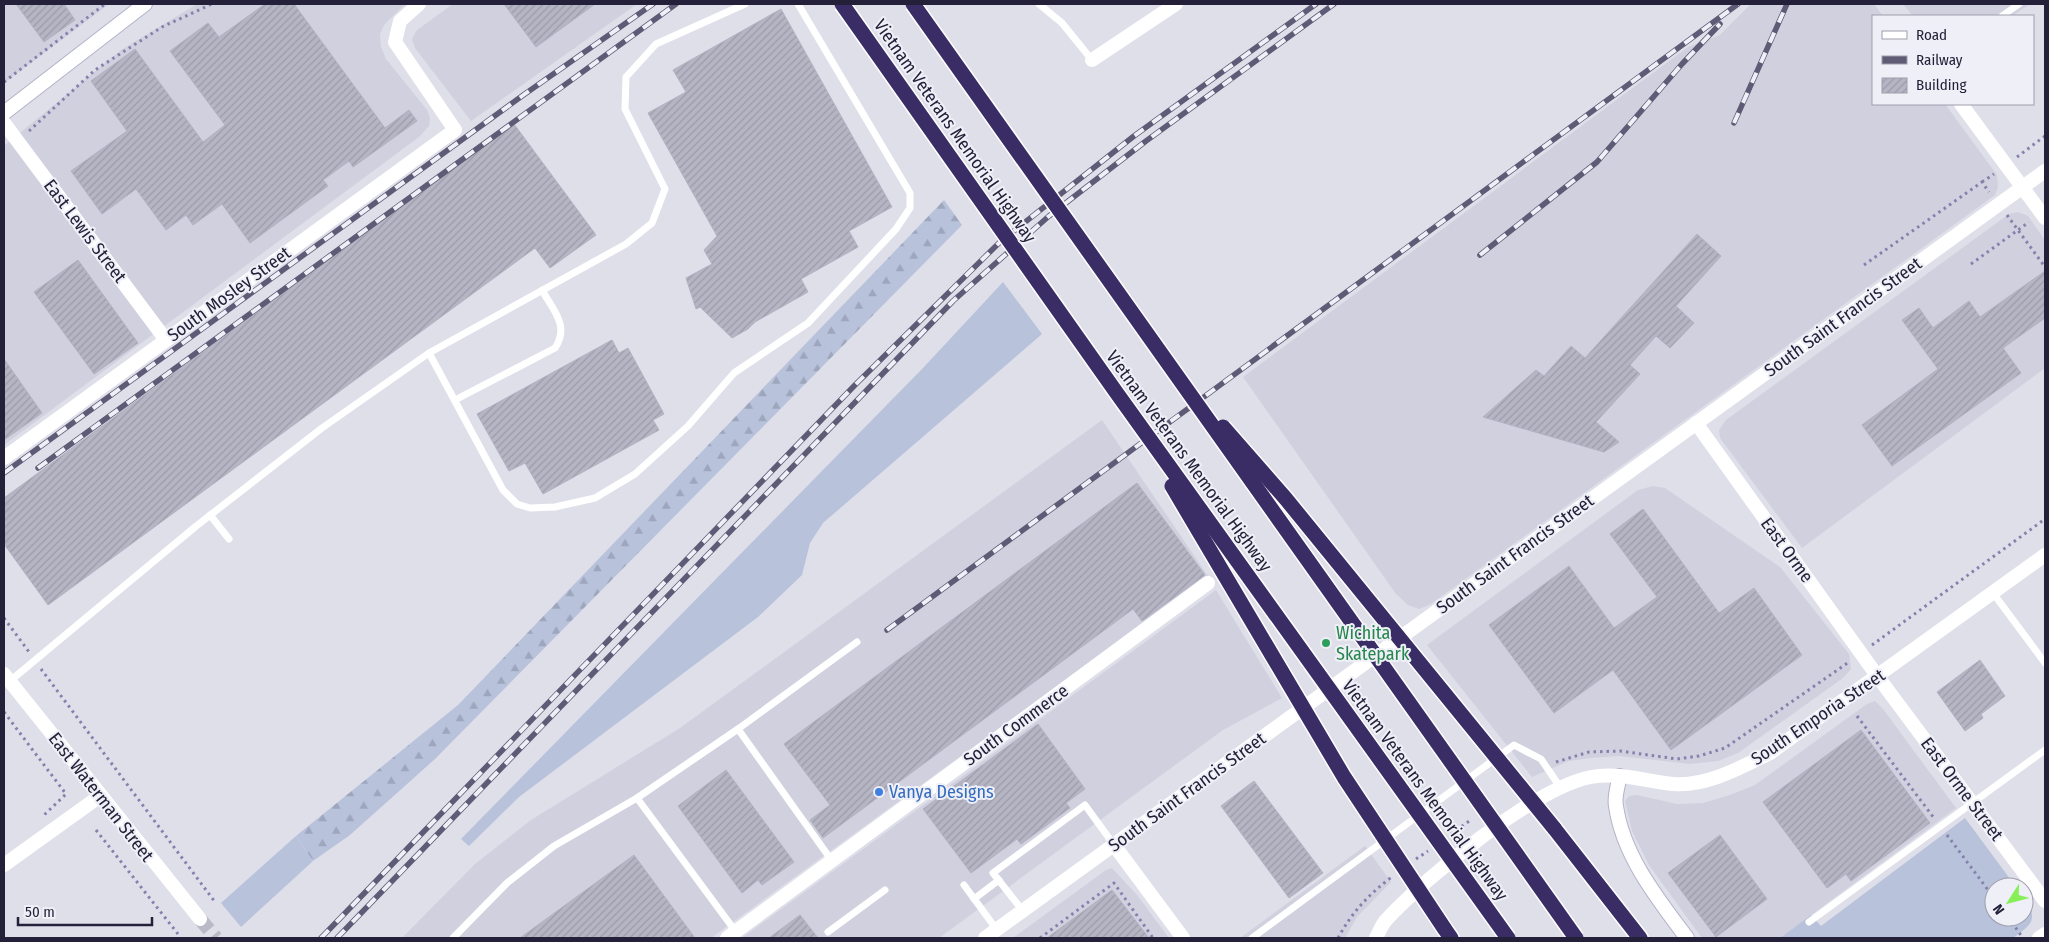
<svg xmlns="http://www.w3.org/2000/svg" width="2049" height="942" font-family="'Fira Sans Condensed',sans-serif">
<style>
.built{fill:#d0d0de}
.grass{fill:#b8c2db}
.forest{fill:url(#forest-firs)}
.building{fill:url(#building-hatch);stroke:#b2b2c3}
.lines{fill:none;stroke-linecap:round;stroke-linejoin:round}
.tertiary-tunnel{stroke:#bab9c7;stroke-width:14;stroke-dasharray:14 7;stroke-linecap:butt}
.secondary-casing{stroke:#b4b2c9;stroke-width:16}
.motorway-casing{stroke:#fff;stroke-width:18}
.path{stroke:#8680ad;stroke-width:3;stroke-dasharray:2.5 4;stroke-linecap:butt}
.service{stroke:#fff;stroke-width:7}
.minor{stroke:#fff;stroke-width:14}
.tertiary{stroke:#fff;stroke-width:14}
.secondary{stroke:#fff;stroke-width:14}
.motorway{stroke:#3a2d65;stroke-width:15}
.rail-casing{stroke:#5f5a75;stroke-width:5.5}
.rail{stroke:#eff0f7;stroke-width:4;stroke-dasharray:11;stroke-linecap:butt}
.motorway-bridge-casing{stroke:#fff;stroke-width:18;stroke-linecap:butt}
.motorway-bridge{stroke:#3a2d65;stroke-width:15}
.leisure-dot{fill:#2e9e5b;stroke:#eff0f7;stroke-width:2}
.shop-dot{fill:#3f7fe0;stroke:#eff0f7;stroke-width:2}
.labels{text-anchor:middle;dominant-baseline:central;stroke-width:4;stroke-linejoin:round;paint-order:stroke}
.street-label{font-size:18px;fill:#252039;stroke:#eff0f7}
.leisure-label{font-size:18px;fill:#27864d;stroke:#eff0f7;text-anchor:start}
.shop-label{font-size:18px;fill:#366cbe;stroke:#eff0f7;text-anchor:start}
</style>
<defs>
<pattern id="forest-firs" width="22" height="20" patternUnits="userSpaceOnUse" patternTransform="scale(1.25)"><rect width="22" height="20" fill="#b8c2db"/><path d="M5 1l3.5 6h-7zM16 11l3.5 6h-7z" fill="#9ea6bd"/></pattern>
<pattern id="building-hatch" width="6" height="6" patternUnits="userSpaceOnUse" patternTransform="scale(1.25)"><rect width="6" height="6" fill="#b5b5c4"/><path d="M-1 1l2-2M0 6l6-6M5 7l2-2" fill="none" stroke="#9c9ba9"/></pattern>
</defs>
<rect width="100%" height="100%" fill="#dfdfea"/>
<g class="built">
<polygon points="4,4 109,4 4,83"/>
<polygon points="197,4 405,4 384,25 380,34 381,47 386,59 427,110 430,118 429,126 419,137 4,445 4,146 121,50"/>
<polygon points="453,4 637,4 471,121 415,48 412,39 417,30"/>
<polygon points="1751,4 1874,4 1883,16 1873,16 1873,104 1945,104 1997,175 1998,187 1995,195 1431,604 1419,609 1408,605 1396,594 1243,377 1688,47 1720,35"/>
<polygon points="1903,4 2030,4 2012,16 1913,16"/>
<polygon points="2018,212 2028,216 2045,240 2045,368 1802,548 1720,438 1719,430 1726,420 2009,214"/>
<polygon points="1102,420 1208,576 711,938 402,938 475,864 531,820 680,728"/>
<polygon points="1653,486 1665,488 1780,567 1849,654 1851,669 1843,678 1738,753 1718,761 1690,764 1619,756 1591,758 1569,761 1532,777 1427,645 1638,490"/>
<polygon points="1216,590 1282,698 1223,730 939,938 742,938"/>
<polygon points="1875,701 1883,709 1956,808 1780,938 1702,938 1649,865 1632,831 1625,801 1629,796 1637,795 1677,804 1703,803 1730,795 1755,785 1867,704"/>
<polygon points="1365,846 1391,882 1357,917 1345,938 1240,938"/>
<polygon points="1112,868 1137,895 1169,938 1013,938 1106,870"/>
</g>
<g class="grass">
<polygon points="1003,282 1042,334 823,523 810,543 802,575 758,617 519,797 469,846 461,839 923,368"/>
<path d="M1965 818 2016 887H1994V917H2024V898C2039 919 2032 925 2013 938H1780L1811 915 1821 926Z"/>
<polygon points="296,836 313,861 241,927 221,903"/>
</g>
<polygon class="forest" points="944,200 962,225 435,759 350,835 313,861 296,836 458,705"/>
<g class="building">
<polygon points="16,4 64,4 75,20 44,42"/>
<polygon points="265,4 294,4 385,128 409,110 417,121 353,167 349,161 323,180 328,186 250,243 222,204 193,225 186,215 166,230 136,189 102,214 71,171 127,131 91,81 135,49 203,142 225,125 170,51 208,23 219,37"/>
<polygon points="504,4 595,4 536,47"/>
<polygon points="781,9 892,207 849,231 858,247 801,279 808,292 755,322 748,329 732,338 700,307 696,309 686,278 712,264 704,250 717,236 648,113 686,92 673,70"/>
<polygon points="514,124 596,235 550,268 535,248 48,605 4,544 4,498"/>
<polygon points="1697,234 1721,256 1676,306 1694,323 1670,348 1656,336 1630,365 1640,374 1596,422 1619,442 1604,452 1483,417 1536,370 1544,376 1571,346 1585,358"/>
<polygon points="78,260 138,343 94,374 34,292"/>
<polygon points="2045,271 2045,318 2003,348 2021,373 1892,466 1862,425 1938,369 1902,320 1919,308 1933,328 1969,301 1980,317"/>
<polygon points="612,340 619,353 628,348 664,414 653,420 659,430 543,494 525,463 509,471 477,414"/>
<polygon points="4,359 42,413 4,440"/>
<polygon points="1137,483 1205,575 1142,621 1133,609 823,838 810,820 830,805 784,744"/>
<polygon points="1643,509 1719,613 1754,588 1802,655 1671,750 1613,670 1554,713 1489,625 1569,566 1614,628 1657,597 1610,534"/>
<polygon points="1980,660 2005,696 1981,714 1983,718 1965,731 1937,692"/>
<polygon points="1038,724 1085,789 1066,803 1070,808 1021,844 1017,839 971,873 923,809"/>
<polygon points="1861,730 1930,823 1851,881 1846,874 1827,888 1763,802"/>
<polygon points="726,770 794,862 762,885 758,880 742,893 678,806"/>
<polygon points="1254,781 1323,873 1289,898 1221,806"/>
<polygon points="1720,835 1767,899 1716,937 1668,873"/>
<polygon points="634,855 695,938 520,938"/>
<polygon points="1112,890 1149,938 1047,938"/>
<polygon points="800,915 818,938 769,938"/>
</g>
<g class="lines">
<polyline class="tertiary-tunnel" points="200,919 216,938"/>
<defs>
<g id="secondary">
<polyline points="4,113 145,4"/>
<path d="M1620 776C1618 785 1614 797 1616 806 1623 856 1658 899 1687 938"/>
</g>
<g id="motorway">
<polyline points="1554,828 1640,938"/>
<polyline points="1444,928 1451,938"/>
</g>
</defs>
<use href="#secondary" class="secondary-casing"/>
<use href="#motorway" class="motorway-casing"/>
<g class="path">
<polyline points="4,82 105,4"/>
<polyline points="29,131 95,70 162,27 212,4"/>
<polyline points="2017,157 2045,136"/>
<polyline points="1982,182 1994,174"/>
<polyline points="2007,215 2045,267"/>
<polyline points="1971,264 2029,222"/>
<polyline points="1864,265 1982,182 1989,192"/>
<polyline points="4,618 29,652"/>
<polyline points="1872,645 2045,519"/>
<polyline points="41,669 215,902"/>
<polyline points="4,712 66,794 43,816"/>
<polyline points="1857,716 1934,818"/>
<polyline points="1556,762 1589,752 1620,751 1677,759 1699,756 1725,748 1849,662"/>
<polyline points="96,830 178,934"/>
<polyline points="1451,834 1472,819"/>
<polyline points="1947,835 1994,898"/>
<polyline points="1416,859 1428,851"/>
<polyline points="2008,917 2023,938"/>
<polyline points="1040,938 1114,883 1153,938"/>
<path d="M1338 938C1352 912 1369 894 1393 876"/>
</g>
<g class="service">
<polyline points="1039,4 1062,23 1092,60"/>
<polyline points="2002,16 2019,4"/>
<polyline points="429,353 503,490 517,504 530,508 555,507 595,498 635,474 688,426 734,373 808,323 896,229 910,208 910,193 798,4"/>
<path d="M455 400 555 348C570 326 553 310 542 290"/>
<polyline points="210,515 229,539"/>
<polyline points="1993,593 2045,663"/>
<polyline points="10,681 195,527 322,428 429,353 626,244 652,223 665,189 625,109 626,77 656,44 745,4"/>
<polyline points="738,729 857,642"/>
<polyline points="637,798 738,729 832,861"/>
<polyline points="964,885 997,930"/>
<polyline points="974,899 999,880"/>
<polyline points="1023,911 993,873 1085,805 1114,845"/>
<polyline points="1809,922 2045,750"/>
<polyline points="828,932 885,890"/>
<polyline points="453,938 507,883 554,846 637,798 736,932"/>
<polyline points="1252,938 1514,745 1541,759 1560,787"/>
</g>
<g class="minor">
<polyline points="1092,60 1176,4"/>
<polyline points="1961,104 2045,218"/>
<polyline points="4,123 166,340"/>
<polyline points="1696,423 1878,677 2045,901"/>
<polyline points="4,458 455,130 395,42 400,21 419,4"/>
<polyline points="1114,845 1183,938"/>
<polyline points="4,865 100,796"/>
<polyline points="727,938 1208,583"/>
<polyline points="985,938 2045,171"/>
</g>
<g class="tertiary">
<polyline points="4,674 200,919"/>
<path d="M1376 938C1379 932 1382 924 1387 919 1427 876 1535 788 1591 777 1618 772 1646 781 1673 784 1706 787 1742 767 1770 753L2045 555"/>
<polyline points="2039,938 2045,934"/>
</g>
<use href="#secondary" class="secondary"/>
<use href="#motorway" class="motorway"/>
<defs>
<g id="rail">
<polyline points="1734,123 1787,4"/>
<polyline points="1480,255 1597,162 1682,64 1720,24"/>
<polyline points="38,468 676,4"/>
<polyline points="4,473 522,96 653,4"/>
<polyline points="887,630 1738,4"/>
<polyline points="321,938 855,385 1000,242 1134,136 1316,4"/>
<polyline points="337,938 953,301 1049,216 1146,141 1334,4"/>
</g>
</defs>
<use href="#rail" class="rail-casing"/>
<use href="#rail" class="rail"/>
<defs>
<g id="motorway-bridge">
<polyline points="842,4 1116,392 1508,938"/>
<polyline points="913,4 1576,938"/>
<polyline points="1223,427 1286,499 1554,828"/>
<polyline points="1172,486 1344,777 1444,928"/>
</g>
</defs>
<use href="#motorway-bridge" class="motorway-bridge-casing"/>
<use href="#motorway-bridge" class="motorway-bridge"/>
</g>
<circle class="leisure-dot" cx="1326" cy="643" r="5"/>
<circle class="shop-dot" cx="879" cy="792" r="5"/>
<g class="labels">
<g class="street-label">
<text transform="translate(955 131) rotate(55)">Vietnam Veterans Memorial Highway</text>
<text transform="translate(85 231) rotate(53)">East Lewis Street</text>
<text transform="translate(229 294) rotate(-36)">South Mosley Street</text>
<text transform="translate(1843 317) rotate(-36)">South Saint Francis Street</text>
<text transform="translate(1189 461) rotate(54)">Vietnam Veterans Memorial Highway</text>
<text transform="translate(1787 550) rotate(54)">East Orme</text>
<text transform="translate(1515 554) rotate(-36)">South Saint Francis Street</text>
<text transform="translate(1818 717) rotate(-34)">South Emporia Street</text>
<text transform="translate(1016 725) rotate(-36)">South Commerce</text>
<text transform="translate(1962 789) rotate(53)">East Orme Street</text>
<text transform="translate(1425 790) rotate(54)">Vietnam Veterans Memorial Highway</text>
<text transform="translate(1187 792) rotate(-36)">South Saint Francis Street</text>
<text transform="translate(101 797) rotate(52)">East Waterman Street</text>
</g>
<g class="leisure-label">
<text x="1336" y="633">Wichita<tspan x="1336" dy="21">Skatepark</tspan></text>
</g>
<g class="shop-label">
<text x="889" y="792">Vanya Designs</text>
</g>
</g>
<rect width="2049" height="942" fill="none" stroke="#252039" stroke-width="10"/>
<rect x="1872" y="15" width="162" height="90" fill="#eff0f7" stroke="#9e9dab"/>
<rect x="1882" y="31" width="25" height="8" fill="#ffffff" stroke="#9e9dab"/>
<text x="1916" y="40" font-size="15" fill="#252039">Road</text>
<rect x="1882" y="56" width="25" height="8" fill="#5f5a75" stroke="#9e9dab"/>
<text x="1916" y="65" font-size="15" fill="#252039">Railway</text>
<rect x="1882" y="78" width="25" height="15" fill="url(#building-hatch)" stroke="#9e9dab"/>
<text x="1916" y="90" font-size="15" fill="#252039">Building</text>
<g transform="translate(2009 902) rotate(234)"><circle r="24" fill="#eff0f7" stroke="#9e9dab"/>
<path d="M0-4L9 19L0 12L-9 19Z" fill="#87ef58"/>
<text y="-8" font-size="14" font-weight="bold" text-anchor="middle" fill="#252039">N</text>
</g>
<path d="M18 917v8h134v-8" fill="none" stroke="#252039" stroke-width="2.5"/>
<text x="25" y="917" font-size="15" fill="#252039" stroke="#eff0f7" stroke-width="4" paint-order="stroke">50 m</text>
</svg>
